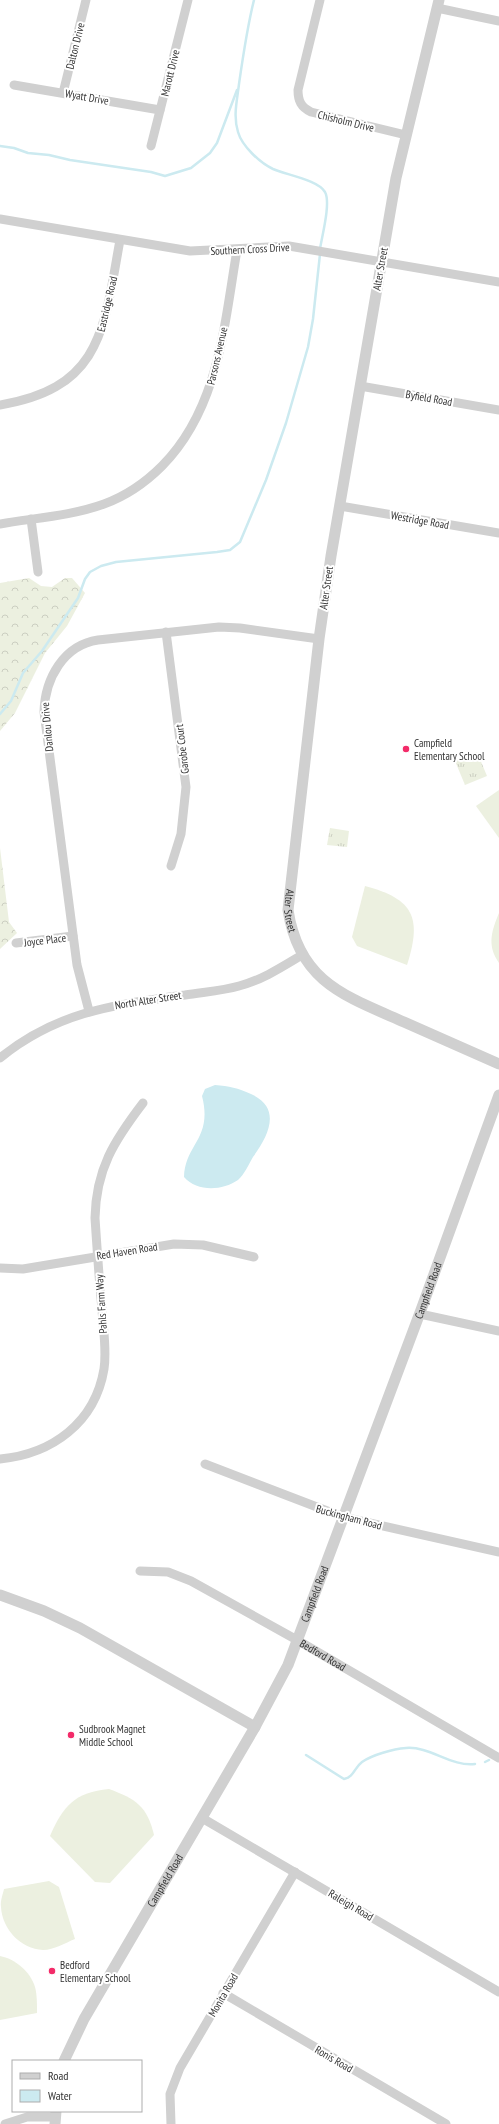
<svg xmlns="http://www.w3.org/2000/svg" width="499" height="2124" font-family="'PT Sans Narrow',sans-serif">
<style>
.forest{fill:url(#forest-crowns)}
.park{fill:url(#park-tufts)}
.garden{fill:#ecf0e0}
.water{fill:#cceaf0}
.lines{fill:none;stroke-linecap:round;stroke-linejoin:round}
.stream{stroke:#cceaf0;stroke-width:2.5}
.minor{stroke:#d0d0d0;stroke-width:9}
.tertiary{stroke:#d0d0d0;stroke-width:11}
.poi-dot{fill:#f32b69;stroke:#fff;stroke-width:1.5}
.labels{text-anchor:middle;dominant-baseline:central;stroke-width:4;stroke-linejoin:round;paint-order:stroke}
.street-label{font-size:11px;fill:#333;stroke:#fff}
.poi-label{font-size:11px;fill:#333;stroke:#fff;text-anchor:start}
</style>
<defs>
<pattern id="forest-crowns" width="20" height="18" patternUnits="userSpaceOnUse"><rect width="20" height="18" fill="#ecf0e0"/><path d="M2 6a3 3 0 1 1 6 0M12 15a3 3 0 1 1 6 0" fill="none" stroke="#cbcec1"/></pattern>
<pattern id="park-tufts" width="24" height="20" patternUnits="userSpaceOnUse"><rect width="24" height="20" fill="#ecf0e0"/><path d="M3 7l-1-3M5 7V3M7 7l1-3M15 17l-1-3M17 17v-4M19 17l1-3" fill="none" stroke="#cbcec1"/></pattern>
</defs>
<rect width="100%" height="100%" fill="#fff"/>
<g class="forest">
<polygon points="29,578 41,586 52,587 65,578 72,578 85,593 67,626 45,653 15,713 0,731 0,583"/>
<polygon points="0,848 9,922 17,933 0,949"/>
</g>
<g class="park">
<polygon points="477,752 487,776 465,785 455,761"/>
<polygon points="330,828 349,831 347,847 327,845"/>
</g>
<g class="garden">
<polygon points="499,790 499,838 476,806"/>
<path d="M365 886C414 899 422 918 407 965L357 946 352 937Z"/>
<path d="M499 913V963C487 946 491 932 499 913Z"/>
<path d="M109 1789C136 1799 147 1806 154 1835L110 1883 95 1882 50 1836C63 1806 75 1792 109 1789Z"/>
<path d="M49 1881 59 1887 75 1939C65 1943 54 1950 43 1950 21 1949 2 1929 1 1907 0 1901 3 1894 4 1889Z"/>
<path d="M0 1956C15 1959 30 1971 35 1987 37 1994 37 2004 37 2013L0 2020Z"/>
</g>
<path class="water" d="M215 1085C229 1086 238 1088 251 1094 282 1108 269 1135 253 1157 249 1164 244 1175 238 1180 222 1191 197 1192 184 1177 185 1144 213 1139 202 1096L205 1089Z"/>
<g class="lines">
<g class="stream">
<path d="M254 0C247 28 243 56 239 84 237 101 233 116 238 132 242 146 260 163 273 169 287 175 318 180 325 192 331 203 322 236 320 249"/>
<polyline points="0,146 14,148 28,153 49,155 70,160 151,172 165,176 191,168 210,153 217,143 237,90"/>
<polyline points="0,714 11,701 23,673 42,651 78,598 85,579 90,572 101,566 116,562 217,552 230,550 240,542 266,480 286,423 308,347 313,319 320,254"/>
<path d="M306 1755 344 1779C354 1777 354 1768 362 1762 372 1755 393 1749 406 1748 430 1746 451 1767 475 1764"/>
<polyline points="485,1762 489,1760"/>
</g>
<g class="minor">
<path d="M320 0 298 90C298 101 301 107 311 112L406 135"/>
<polyline points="437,8 499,21"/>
<polyline points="14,85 160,110"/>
<polyline points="63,93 86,0"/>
<polyline points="151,146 188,0"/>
<polyline points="0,219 190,251 289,246 499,282"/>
<polyline points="360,386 499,410"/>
<path d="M0 405C103 388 104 327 120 240"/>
<polyline points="340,506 499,533"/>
<polyline points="31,519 38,572"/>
<path d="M0 524C34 518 71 516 104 504 126 496 145 483 162 466 219 408 224 326 237 250"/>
<polyline points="166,632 186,787 181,834 171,866"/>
<polyline points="16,943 73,936"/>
<path d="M89 1011 77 965 44 712C45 678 64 645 98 640L219 627 240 628 319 639"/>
<path d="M0 1058C58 1011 114 1005 185 995 203 992 222 991 239 986 262 980 282 967 302 955"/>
<polyline points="0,1268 23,1269 174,1244 203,1245 254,1257"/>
<polyline points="420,1314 499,1331"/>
<path d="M0 1459C52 1454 95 1423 104 1369 107 1349 103 1329 102 1309 99 1279 97 1248 95 1218 96 1169 114 1141 143 1103"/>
<polyline points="205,1464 343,1517 499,1552"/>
<path id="s1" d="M140 1571 168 1572 191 1581 297 1640 499 1758"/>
<polyline points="202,1818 499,1992"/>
<polyline points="223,1993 446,2124"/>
<polyline points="5,2124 27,2117 55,2117"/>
<polyline points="171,2124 170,2094 180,2068 295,1872"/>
</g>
<g class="tertiary">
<path id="s2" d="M439 0 396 178 331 556 319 639 288 910C299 982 345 996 404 1022 436 1036 467 1050 499 1064"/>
<polyline points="0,1595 44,1611 80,1628 255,1727"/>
<path id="s3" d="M64 2061 84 2019 255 1727 288 1665 421 1310 499 1095"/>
<polyline points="55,2124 56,2111"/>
</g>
</g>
<g class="poi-dot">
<circle cx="406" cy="749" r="4"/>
<circle cx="71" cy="1735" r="4"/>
<circle cx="52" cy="1971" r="4"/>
</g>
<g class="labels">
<g class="street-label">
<text transform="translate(75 46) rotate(-76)">Dalton Drive</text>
<text transform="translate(170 73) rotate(-76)">Marott Drive</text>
<text transform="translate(87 97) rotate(10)">Wyatt Drive</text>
<text transform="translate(346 121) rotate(14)">Chisholm Drive</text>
<text transform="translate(250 249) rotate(-3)">Southern Cross Drive</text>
<text transform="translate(380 269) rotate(-80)">Alter Street</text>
<text transform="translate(107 304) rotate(-77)">Eastridge Road</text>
<text transform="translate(217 356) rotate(-77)">Parsons Avenue</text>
<text transform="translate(429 398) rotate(10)">Byfield Road</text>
<text transform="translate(420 520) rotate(10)">Westridge Road</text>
<text transform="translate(326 588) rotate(-82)">Alter Street</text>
<text transform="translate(47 727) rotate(-95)">Danlou Drive</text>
<text transform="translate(182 749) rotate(-97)">Garobe Court</text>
<text stroke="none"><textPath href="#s2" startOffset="924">Alter Street</textPath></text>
<text transform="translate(45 940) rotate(-7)">Joyce Place</text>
<text transform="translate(148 1000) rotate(-9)">North Alter Street</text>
<text transform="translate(127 1251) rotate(-9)">Red Haven Road</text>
<text stroke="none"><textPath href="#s3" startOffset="855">Campfield Road</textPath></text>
<text transform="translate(101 1304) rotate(-94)">Pahls Farm Way</text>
<text transform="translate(349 1517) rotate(15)">Buckingham Road</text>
<text stroke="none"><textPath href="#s3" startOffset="531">Campfield Road</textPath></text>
<text stroke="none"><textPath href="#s1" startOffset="204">Bedford Road</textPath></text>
<text stroke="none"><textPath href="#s3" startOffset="207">Campfield Road</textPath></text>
<text transform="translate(351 1905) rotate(31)">Raleigh Road</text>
<text transform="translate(223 1995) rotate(-60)">Monita Road</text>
<text transform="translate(334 2059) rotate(30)">Ronis Road</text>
</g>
<g class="poi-label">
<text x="414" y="743">Campfield<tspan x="414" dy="13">Elementary School</tspan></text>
<text x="79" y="1729">Sudbrook Magnet<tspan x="79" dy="13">Middle School</tspan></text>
<text x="60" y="1965">Bedford<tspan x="60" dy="13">Elementary School</tspan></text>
</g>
</g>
<rect x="12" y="2060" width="130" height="52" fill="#ffffff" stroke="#adadad"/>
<rect x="20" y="2073" width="20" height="6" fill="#d0d0d0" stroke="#adadad"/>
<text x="48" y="2080" font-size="12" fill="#333333">Road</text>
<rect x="20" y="2090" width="20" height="12" fill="#cceaf0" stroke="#adadad"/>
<text x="48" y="2100" font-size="12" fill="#333333">Water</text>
</svg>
